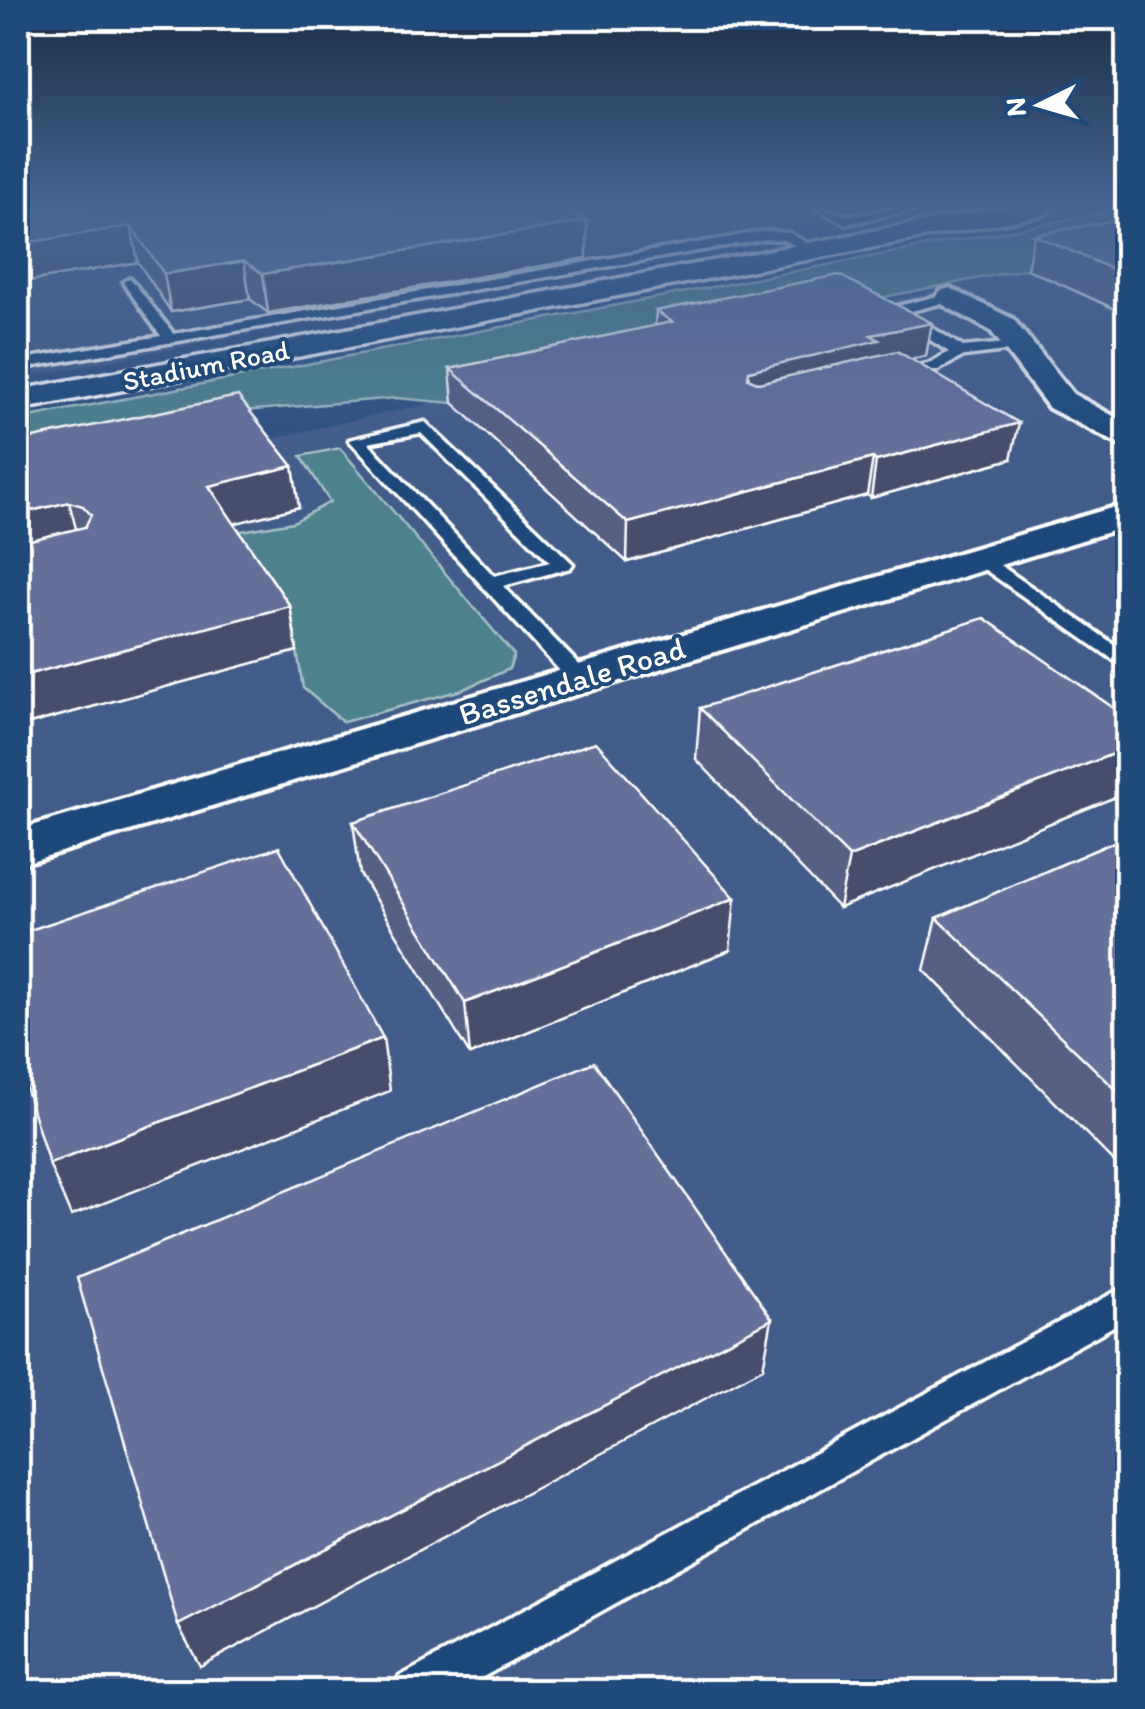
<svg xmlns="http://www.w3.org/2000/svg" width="1145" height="1709" font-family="Itim,sans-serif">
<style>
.built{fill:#425d8a}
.green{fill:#4d818d;stroke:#a6c0c6;stroke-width:2.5}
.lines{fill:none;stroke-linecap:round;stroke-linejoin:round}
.service-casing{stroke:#fff;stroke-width:7}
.minor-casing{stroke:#fff;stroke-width:8}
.tertiary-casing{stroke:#fff;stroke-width:7}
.service{fill:#1f4a7a;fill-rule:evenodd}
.minor{fill:#1f4a7a;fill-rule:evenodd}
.tertiary{fill:#1f4a7a;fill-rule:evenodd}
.wall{fill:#575f84;stroke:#fff;stroke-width:2.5}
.shaded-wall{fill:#474e6c;stroke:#fff;stroke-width:2.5}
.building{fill:#656f9a;stroke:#fff;stroke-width:2.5}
.labels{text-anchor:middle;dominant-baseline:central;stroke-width:8;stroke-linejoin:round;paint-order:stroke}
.far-street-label{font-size:28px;fill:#fff;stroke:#1f4a7a}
.street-label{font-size:32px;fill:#fff;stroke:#1f4a7a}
</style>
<rect width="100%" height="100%" fill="#2d5180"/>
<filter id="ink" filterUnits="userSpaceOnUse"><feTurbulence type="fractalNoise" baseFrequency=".01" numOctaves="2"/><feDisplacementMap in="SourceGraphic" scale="20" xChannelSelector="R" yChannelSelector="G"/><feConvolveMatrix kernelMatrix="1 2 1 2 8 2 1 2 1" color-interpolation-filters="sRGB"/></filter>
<g filter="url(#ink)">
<g class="built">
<polygon points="18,207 770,207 806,225 18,379"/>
<polygon points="795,207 1006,207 851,235"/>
<polygon points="1127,247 1127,1691 18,1691 18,495"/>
</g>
<g class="green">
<polygon points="1127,208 1127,249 570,359 453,403 396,398 242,411 18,485 18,419"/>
<polygon points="340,448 514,655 509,669 462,690 343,722 303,688 297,651 219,535 293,522 330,502 301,456"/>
</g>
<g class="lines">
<defs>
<g id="service">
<path d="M813 207C827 207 839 216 852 215 877 214 901 206 926 207L846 224Z"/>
<polygon points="766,231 789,233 820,250 814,254 783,240 766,239 18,369 18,360 161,336 123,282 130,278 174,334"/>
<polygon points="950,293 957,297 955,300 907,312 963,347 1017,342 1024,346 1022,349 964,356 938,370 891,378 891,372 928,364 949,352 890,314 890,308"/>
<path d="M425 422 573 564 570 568 503 586 588 674 591 679 588 684H572L349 440ZM421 433 550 562 494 576 368 443Z"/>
<polygon points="981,552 1128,654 1128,670 974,562 972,558"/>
<polygon points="1128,1285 1128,1318 456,1692 393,1692 399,1677"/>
</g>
<g id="minor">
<polygon points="950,288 1013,319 1073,394 1128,424 1128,449 1049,408 991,331 940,303 936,297 940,291"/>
<polygon points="1128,503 1128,526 18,865 18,830"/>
</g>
<polygon id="tertiary" points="1002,207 1056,207 1043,215 18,410 18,390"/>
</defs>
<use href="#service" class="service-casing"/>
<use href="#minor" class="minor-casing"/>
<use href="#tertiary" class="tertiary-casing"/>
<use href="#service" class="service"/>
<use href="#minor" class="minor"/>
<use href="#tertiary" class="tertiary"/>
</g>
<g class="wall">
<polygon points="18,207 587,258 268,313 250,299 171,312 138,262 18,283"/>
<polygon points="1128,218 1128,315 1027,269 1034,235"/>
<polygon points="656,311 926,356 910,359 1011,459 871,498 867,495 627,562 453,403 450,369 655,326"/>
<polygon points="1128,320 1128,353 1119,350"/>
<polygon points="18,441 299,507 234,523 290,606 297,651 18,727"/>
<polygon points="700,708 1128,718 1128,792 839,908 696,759"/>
<polygon points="353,822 730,950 470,1055 360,874"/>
<polygon points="1128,836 1128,1176 924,970 937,918"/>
</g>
<g class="shaded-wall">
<polygon points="587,221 587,258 268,313 263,274"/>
<polygon points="131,226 138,262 18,283 18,244"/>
<polygon points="244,261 250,299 171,312 164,274"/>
<polygon points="932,323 926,356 875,367 746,405 749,371 871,335"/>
<polygon points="1019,423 1011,459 871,498 876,461"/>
<polygon points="873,458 867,495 627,562 628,523"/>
<polygon points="293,466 299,507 217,528 209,486"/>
<polygon points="69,502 80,544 18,560 18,514"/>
<polygon points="290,606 297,651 18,727 18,677"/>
<polygon points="1128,748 1128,792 839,908 849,857"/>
<polygon points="735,898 730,950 470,1055 465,1003"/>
<polygon points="383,1038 390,1091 71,1216 49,1164"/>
<polygon points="772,1319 763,1368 200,1666 178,1625"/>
</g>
<g class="building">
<polygon points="18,207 565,207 587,221 263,274 244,261 164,274 131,226 18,244"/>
<polygon points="1128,218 1128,276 1034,235"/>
<polygon points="839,275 932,323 871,335 879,340 749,371 748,378 759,383 897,351 1019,423 876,461 873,458 628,523 450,369 672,322 656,311"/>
<polygon points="238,396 293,466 209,486 290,606 18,677 18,543 85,527 91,515 83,506 69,502 18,514 18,441"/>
<polygon points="984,618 1128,718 1128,748 849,857 700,708"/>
<polygon points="596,742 735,898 465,1003 353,822"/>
<polygon points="1128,836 1128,1101 937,918"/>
<polygon points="279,847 383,1038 49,1164 18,1063 18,934"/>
<polygon points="594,1062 772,1319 178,1625 77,1278"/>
</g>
</g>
<linearGradient id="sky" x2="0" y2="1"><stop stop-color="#192d46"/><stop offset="0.46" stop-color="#466591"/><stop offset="1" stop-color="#466591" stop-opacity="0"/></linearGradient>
<rect width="1145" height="446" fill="url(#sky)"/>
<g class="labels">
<g class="far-street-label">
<text transform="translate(206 365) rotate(-11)">Stadium Road</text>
</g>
<g class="street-label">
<text transform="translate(572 681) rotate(-17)">Bassendale Road</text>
</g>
</g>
<rect width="1145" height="1709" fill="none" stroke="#1f4a7a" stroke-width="60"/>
<rect x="30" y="30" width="1085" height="1649" fill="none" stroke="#fff" stroke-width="4" filter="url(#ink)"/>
<g transform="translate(1040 105) rotate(265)" stroke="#1f4a7a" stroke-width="8" paint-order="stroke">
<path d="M0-8L18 38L0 25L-18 38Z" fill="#ffffff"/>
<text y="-15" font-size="28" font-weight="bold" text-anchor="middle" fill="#ffffff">N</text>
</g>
</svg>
